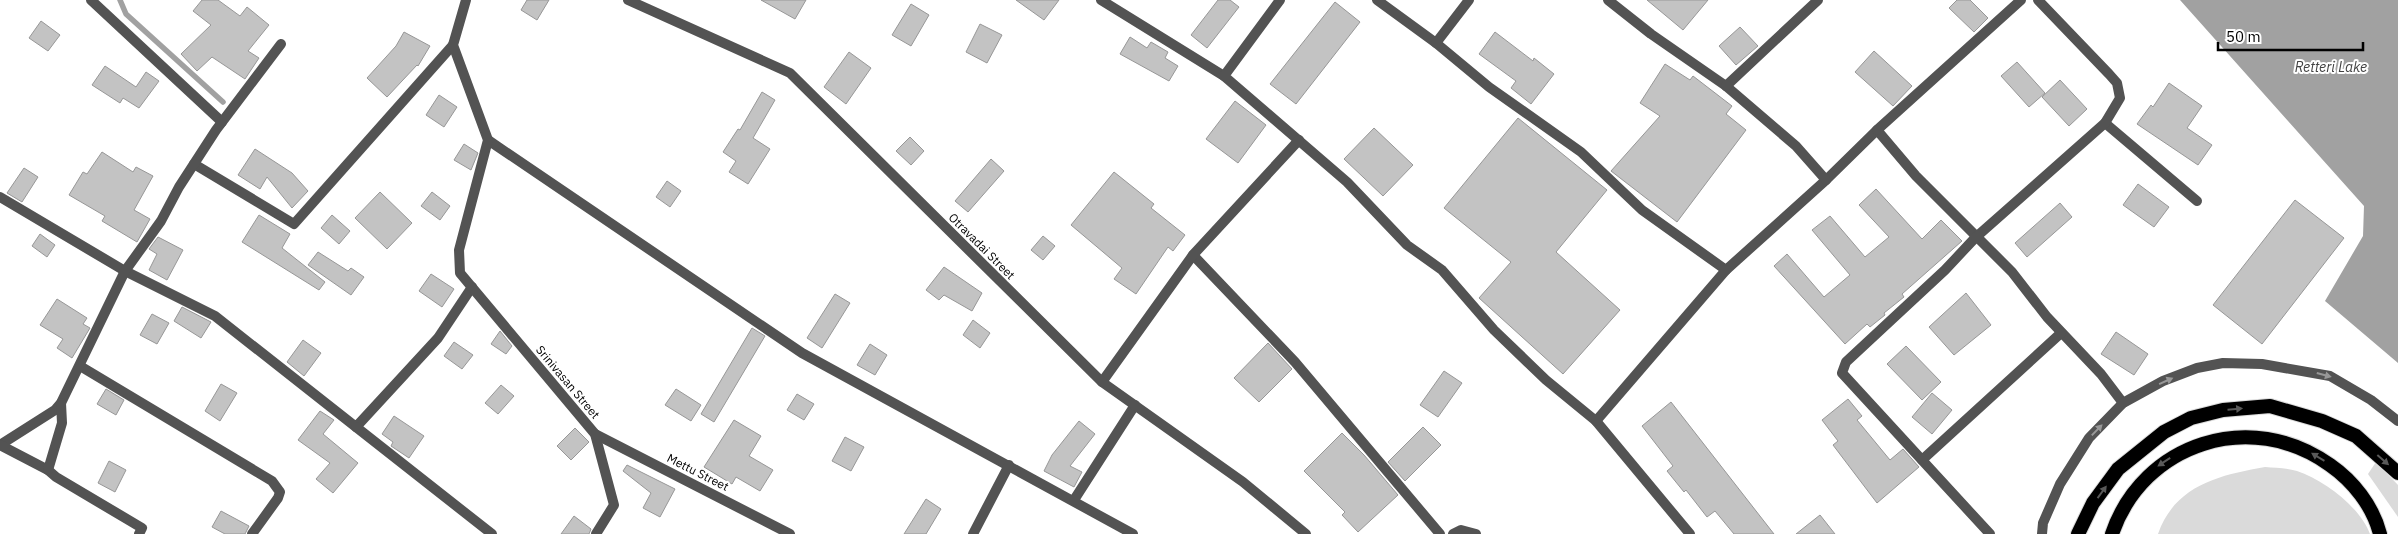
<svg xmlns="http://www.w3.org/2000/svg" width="2398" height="534" font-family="'IBM Plex Sans',sans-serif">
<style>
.green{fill:#dadada}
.water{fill:#a1a1a1}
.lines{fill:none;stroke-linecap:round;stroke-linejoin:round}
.stream{stroke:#a1a1a1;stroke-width:5.5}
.building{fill:#c3c3c3;stroke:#979797}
.trunk-casing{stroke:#dbdbdb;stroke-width:16}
.minor{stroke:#535353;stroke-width:10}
.tertiary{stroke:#535353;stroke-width:10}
.trunk{stroke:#000;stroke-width:14}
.oneway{fill:#989898}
.oneway2{fill:#595959}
.labels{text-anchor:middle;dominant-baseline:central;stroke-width:4;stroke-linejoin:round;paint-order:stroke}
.street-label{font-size:12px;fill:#000;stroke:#fff}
.water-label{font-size:14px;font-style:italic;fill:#424242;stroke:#fff}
</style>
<rect width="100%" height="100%" fill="#fff"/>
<g class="green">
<polygon points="2376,462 2398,485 2398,517 2368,474"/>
<path d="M2265 467C2276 468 2287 468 2297 471 2324 480 2360 507 2370 534H2158C2175 485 2220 475 2265 467Z"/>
</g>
<polygon class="water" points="2180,0 2398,0 2398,363 2325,301 2363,236 2364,206"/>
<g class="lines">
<polyline class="stream" points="120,0 126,14 223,102"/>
</g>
<g class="building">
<polygon points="202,0 218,0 240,16 247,7 269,25 248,51 259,58 245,79 212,57 197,71 181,54 211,25 193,11"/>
<polygon points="527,0 549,0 537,20 521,10"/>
<polygon points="761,0 806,0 795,19"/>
<polygon points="1016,0 1059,0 1044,20"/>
<polygon points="1218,0 1230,0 1239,7 1207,48 1191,35"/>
<polygon points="1647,0 1708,0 1683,30"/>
<polygon points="1957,0 1970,0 1988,18 1974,32 1949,8"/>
<polygon points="1335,2 1360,22 1296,104 1270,84"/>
<polygon points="911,4 929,15 911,46 892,35"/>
<polygon points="41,21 60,35 48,51 29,38"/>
<polygon points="980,24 1002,35 987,63 966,52"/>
<polygon points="1740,27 1758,46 1736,65 1719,46"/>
<polygon points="404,32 430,46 418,66 417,65 387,97 367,78 396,46"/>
<polygon points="1495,32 1533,61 1534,58 1554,74 1531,104 1511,88 1516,81 1479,54"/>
<polygon points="1130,37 1147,48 1151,42 1168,52 1165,58 1178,66 1169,81 1120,54"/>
<polygon points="1874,51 1912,86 1893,106 1855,72"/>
<polygon points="849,52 871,68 846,104 824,87"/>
<polygon points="2017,62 2045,93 2029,107 2001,76"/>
<polygon points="1665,64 1690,80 1693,76 1732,106 1726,114 1746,130 1677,222 1611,171 1660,116 1640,103"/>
<polygon points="105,66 136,87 146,72 159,81 139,108 123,98 120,103 92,85"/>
<polygon points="2060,80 2087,109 2069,126 2042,97"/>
<polygon points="2169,83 2202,106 2187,128 2212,145 2198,165 2137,124 2151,105 2153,107"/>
<polygon points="762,92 775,100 753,138 770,149 748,184 729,172 736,161 723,152 738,129 740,130"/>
<polygon points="439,95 457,107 444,127 426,115"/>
<polygon points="1235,101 1266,125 1238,163 1206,139"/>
<polygon points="1518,118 1607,190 1556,252 1620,310 1563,374 1479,298 1511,262 1444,208"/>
<polygon points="1374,128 1413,165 1383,196 1344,159"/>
<polygon points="910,137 924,151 911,165 896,151"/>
<polygon points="464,144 478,153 471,170 454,160"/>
<polygon points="255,149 292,173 308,191 292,208 267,177 260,189 238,175"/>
<polygon points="102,152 133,172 136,167 153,176 134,210 150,219 137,242 102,221 105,216 69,195 83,172 87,174"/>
<polygon points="991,159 1004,171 968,212 955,201"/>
<polygon points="24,168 38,177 22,202 7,193"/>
<polygon points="1114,172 1154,204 1151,208 1185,235 1173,251 1168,247 1136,294 1114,279 1122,268 1071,225"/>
<polygon points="667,181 681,191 670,207 656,197"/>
<polygon points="2138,184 2169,207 2154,227 2123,205"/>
<polygon points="1876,189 1922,239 1941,220 1962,241 1902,294 1904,297 1884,313 1885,315 1870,327 1867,324 1845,344 1774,266 1787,254 1824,297 1850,275 1812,230 1830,216 1865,257 1889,237 1859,205"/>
<polygon points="380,192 412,223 387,249 355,218"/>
<polygon points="432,192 450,206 440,220 421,206"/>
<polygon points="2295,200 2344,238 2262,344 2213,305"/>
<polygon points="2060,203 2072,217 2027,257 2015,243"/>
<polygon points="259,215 290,234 282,248 325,282 319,290 242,242"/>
<polygon points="332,215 350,231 339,244 321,228"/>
<polygon points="40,234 55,245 47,257 32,246"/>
<polygon points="1043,236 1055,246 1043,260 1031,250"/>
<polygon points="158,237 183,250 167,280 149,270 157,254 149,249"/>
<polygon points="318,252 348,271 351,268 364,277 351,295 308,265"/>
<polygon points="944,267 982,293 972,311 944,295 939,300 926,290"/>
<polygon points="431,274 454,289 442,307 419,291"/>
<polygon points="1966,293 1991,325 1954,355 1929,327"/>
<polygon points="835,294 850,303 822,348 807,338"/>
<polygon points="57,299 87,318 83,324 90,328 72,358 57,348 63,339 40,325"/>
<polygon points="182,307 211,322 201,338 174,321"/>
<polygon points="152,314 169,323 157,344 140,335"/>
<polygon points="973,320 990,333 980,348 963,335"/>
<polygon points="752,328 765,336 714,422 701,414"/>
<polygon points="500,331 512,346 506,354 491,344"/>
<polygon points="2116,332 2148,354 2134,375 2101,354"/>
<polygon points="303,340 321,353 304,376 287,362"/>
<polygon points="454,342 473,355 462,369 444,356"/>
<polygon points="1268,343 1292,369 1259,402 1234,378"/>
<polygon points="870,344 887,355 875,375 857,365"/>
<polygon points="1906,346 1941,382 1922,400 1887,364"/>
<polygon points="1444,371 1462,383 1438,417 1420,405"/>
<polygon points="221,384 237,393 220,421 205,411"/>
<polygon points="501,385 514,396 498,414 485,403"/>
<polygon points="106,389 124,400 116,415 97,404"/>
<polygon points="676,389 701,405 691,421 665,405"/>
<polygon points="1932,393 1952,410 1932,434 1912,417"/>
<polygon points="797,394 814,404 804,420 787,410"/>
<polygon points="1848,399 1862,416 1857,420 1890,460 1903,449 1919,467 1877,503 1833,445 1838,441 1822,420"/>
<polygon points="1671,402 1774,534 1734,534 1715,511 1707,517 1686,490 1684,492 1667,471 1673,466 1642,426"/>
<polygon points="320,411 334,420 323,434 358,463 333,493 316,479 330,463 298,440"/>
<polygon points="394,416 424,436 409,458 391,446 393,442 382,434"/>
<polygon points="734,420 761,436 749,456 773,470 760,491 736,477 732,484 704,467"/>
<polygon points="1079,421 1095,434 1070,466 1082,472 1074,487 1044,471 1052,455"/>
<polygon points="1423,427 1441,445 1405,481 1388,462"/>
<polygon points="575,428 589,442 571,460 557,446"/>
<polygon points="1342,433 1364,455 1398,495 1358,532 1342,515 1345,512 1304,471"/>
<polygon points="845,437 864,447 851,471 832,461"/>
<polygon points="109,461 126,470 115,492 98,483"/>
<polygon points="627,465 675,489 660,517 643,508 651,493 623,471"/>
<polygon points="926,499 941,509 926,534 904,534"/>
<polygon points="221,511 249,526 245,534 225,534 212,527"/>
<polygon points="1820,515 1835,534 1796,534"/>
<polygon points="574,516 591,529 589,534 561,534"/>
</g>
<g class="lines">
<defs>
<g id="trunk">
<polyline points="2078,534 2093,503 2118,469 2164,432 2191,418 2223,410 2270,406 2322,421 2356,436 2398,473"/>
<path d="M2112 534C2143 443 2251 408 2330 465 2353 481 2373 506 2380 534"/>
</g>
</defs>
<use href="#trunk" class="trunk-casing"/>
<g class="minor">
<polyline points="91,0 222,122"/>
<polyline points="1101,0 1224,76"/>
<polyline points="1280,0 1224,76 1347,182 1407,245 1442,270 1494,330 1546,380 1596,421 1690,534"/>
<polyline points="1377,0 1436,43 1489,87 1581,152 1642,210 1726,270 1826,180 1877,130 1916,176 2012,272 2047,317 2101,374 2123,403"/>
<polyline points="1608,0 1651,34 1726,86 1796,146 1826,180"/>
<polyline points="1436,43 1469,0"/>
<polyline points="1726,86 1818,0"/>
<polyline points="2105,123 2197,201"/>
<polyline points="1877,130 2021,0"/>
<polyline points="488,140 802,353 1133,534"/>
<polyline points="194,164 294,224 453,45"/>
<polyline points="0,197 125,271 215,316 356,427 438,338 472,287"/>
<polyline points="1193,255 1295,362 1440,534"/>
<polyline points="80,366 272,481 280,492 278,498 252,534"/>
<polyline points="1102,382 1193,255 1299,140"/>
<polyline points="1596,421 1726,270"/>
<polyline points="356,427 492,534"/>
<polyline points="595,434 790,534"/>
<polyline points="0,445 55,410 61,403 125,271 161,221 179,187 216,130 281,44"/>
<polyline points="0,445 48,470 56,477 142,528 139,534"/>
<polyline points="1922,460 2061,333"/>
<polyline points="48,470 62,423 61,403"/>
<polyline points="1074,500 1135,405"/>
<polyline points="973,534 1009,465"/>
<polyline points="1453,534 1461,530 1476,534"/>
<polyline points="1990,534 1842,373 1846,362 1945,270 1975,238 2105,123 2120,98 2117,83 2109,74 2038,0"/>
</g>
<g class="tertiary">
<polyline points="466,0 453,45 488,140 459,250 460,273 595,434 614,505 596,534"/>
<polyline points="628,0 790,73 1102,382 1243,482 1306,534"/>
<polyline points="2042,534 2043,523 2060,484 2089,438 2123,403 2163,381 2197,368 2223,363 2262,364 2330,376 2371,400 2398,421"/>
</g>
<use href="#trunk" class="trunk"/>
</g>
<defs><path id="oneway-solid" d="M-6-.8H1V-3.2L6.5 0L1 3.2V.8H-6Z" transform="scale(1.25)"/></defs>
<g class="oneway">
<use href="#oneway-solid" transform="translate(2324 375) rotate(15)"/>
<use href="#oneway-solid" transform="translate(2166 381) rotate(-24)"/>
<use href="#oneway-solid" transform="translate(2097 430) rotate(-46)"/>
</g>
<g class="oneway2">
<use href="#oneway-solid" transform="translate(2235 409) rotate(-5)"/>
<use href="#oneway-solid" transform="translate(2318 457) rotate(-149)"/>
<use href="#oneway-solid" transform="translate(2383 460) rotate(41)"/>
<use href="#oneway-solid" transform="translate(2164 462) rotate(146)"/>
<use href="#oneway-solid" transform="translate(2102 492) rotate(-54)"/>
</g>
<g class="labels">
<g class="street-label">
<text transform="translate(982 246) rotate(45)">Otravadai Street</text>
<text transform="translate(568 382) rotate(50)">Srinivasan Street</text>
<text transform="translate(698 472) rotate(27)">Mettu Street</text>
</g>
<g class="water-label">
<text x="2331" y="67">Retteri Lake</text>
</g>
</g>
<path d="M2218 42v8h145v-8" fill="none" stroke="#000000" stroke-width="2.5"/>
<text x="2226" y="42" font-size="15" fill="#000000" stroke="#ffffff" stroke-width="4" paint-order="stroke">50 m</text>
</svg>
